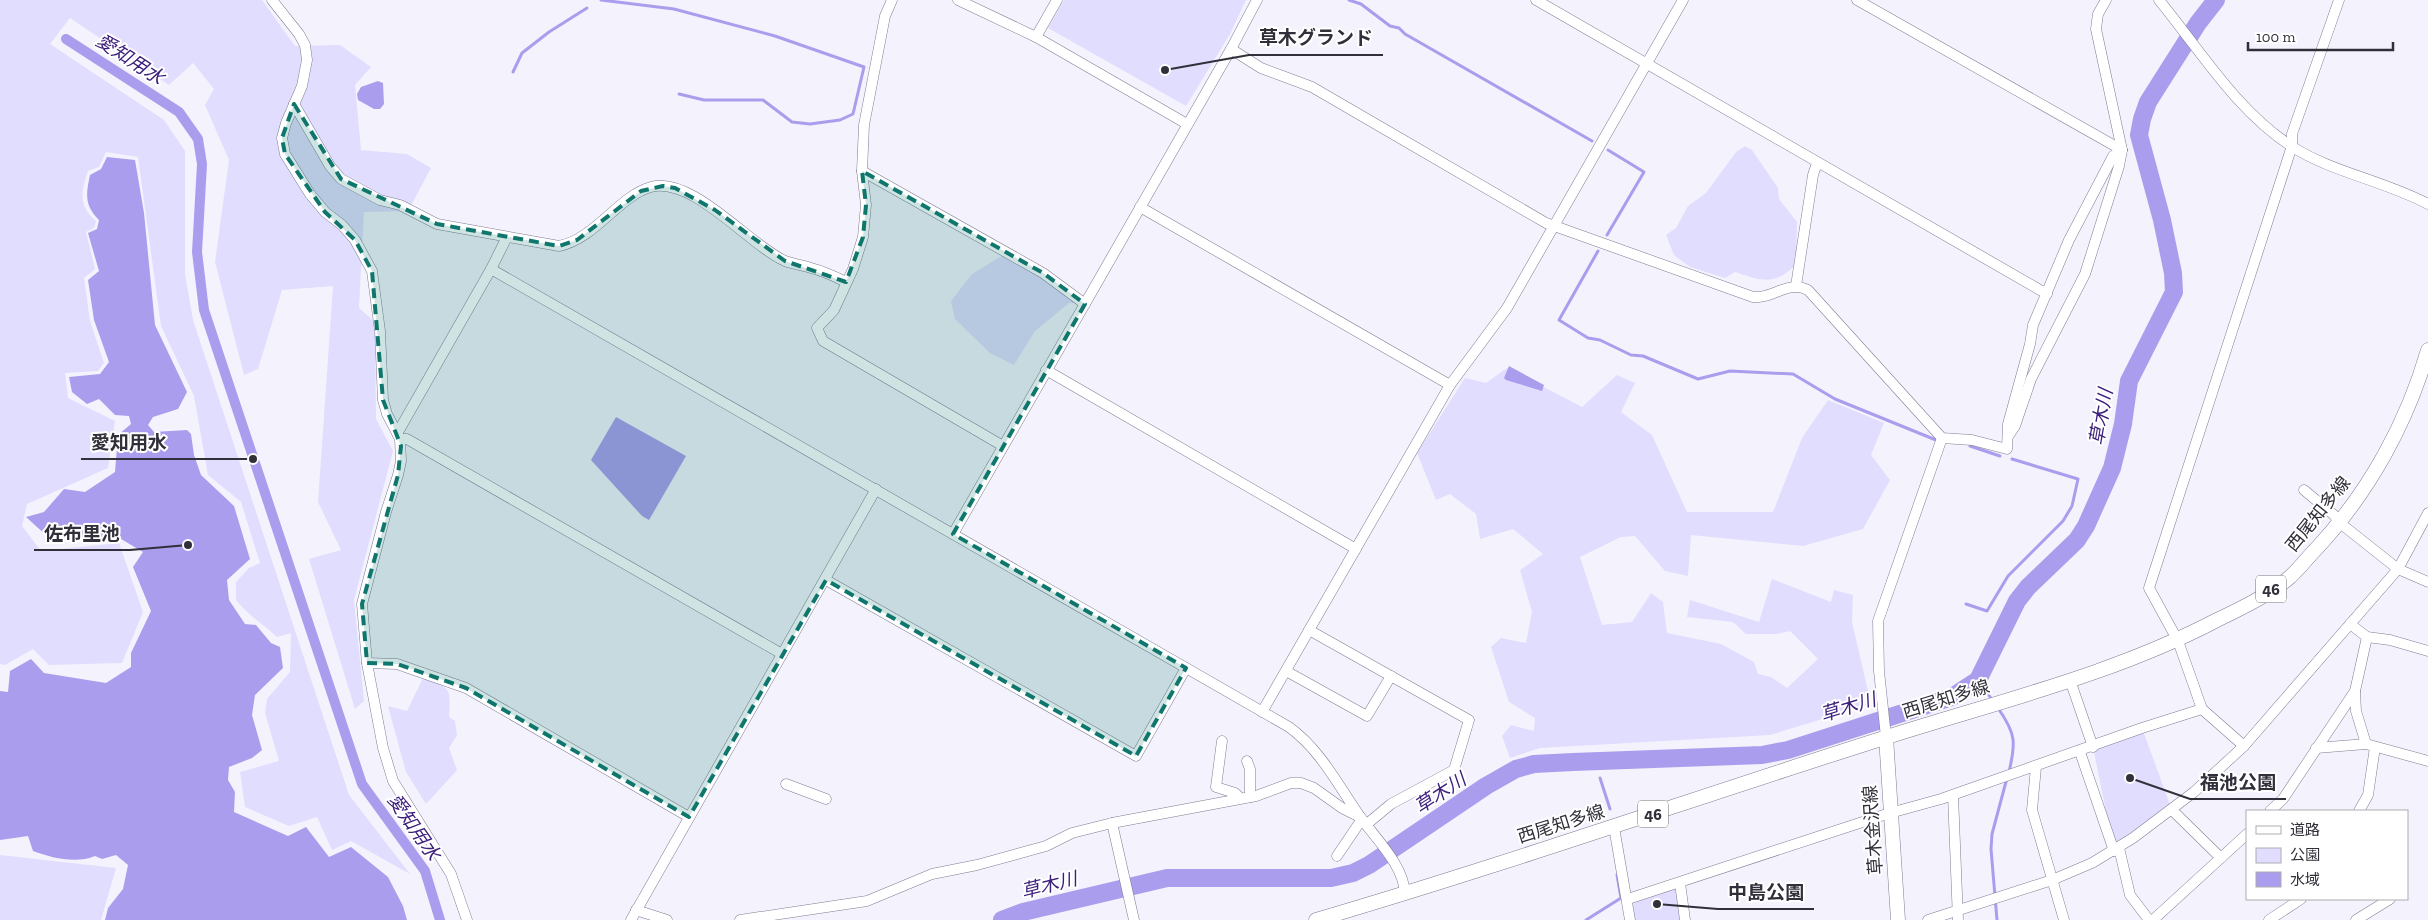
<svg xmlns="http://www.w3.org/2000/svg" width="2428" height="920" font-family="'Zilla Slab','Noto Sans JP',serif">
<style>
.green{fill:#e1ddfe}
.water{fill:#ab9ded}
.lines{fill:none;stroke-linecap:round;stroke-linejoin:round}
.stream{stroke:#ab9ded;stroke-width:3}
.canal{stroke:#ab9ded;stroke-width:10}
.river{stroke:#ab9ded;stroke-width:18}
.minor-casing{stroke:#7f7c92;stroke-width:11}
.major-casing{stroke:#7f7c92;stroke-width:15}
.minor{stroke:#fff;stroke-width:10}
.major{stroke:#fff;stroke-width:14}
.marked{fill:#0f766e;fill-opacity:0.2;stroke:#0f766e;stroke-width:4;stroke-dasharray:10 6;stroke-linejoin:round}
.labels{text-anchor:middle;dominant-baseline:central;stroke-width:4;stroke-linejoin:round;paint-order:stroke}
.shield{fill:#fff;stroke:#6f6d74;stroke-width:1}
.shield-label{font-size:16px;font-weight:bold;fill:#312f39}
.street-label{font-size:18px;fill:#312f39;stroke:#fff}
.water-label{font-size:19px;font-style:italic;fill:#3d207c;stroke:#fff}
.leader{fill:none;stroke:#312f39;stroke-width:2}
.callout-dot{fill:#312f39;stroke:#fff;stroke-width:2}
.callout-label{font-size:19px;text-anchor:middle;font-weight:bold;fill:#312f39;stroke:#fff;stroke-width:4;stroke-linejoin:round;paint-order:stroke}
</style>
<rect width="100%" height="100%" fill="#f4f3fd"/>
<g class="green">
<path d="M0 0H262L295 46 340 45 371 67 355 85 361 150 407 154 431 168 408 211 364 212 359 308 375 322 376 419 393 451 354 600 364 701 355 709 309 559 341 550 318 502 333 286 282 290 258 369 244 375 215 262 229 160 205 105 214 89 193 63 169 85 70 18 50 44 164 120 185 151V274L193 320 349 795 410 874 351 841 332 850 317 817 289 826 245 807 240 772 279 761 265 713 267 699 290 672 291 633 277 637C263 624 248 615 236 600V582L249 568 260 563 241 502 208 475 194 396 161 326 138 157 106 152 99 167 88 171C81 192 78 205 96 221L94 228 86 232 95 269 84 278 90 321 104 363 98 371 65 373 68 398 115 421 108 468 27 504 22 526 41 551 119 543 143 612 122 663 49 665 33 649 5 665 0 664Z"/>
<polygon points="1064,0 1246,0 1230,34 1186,106 1048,28"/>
<path d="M1745 146 1752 150 1778 188 1779 199 1797 222 1796 265C1773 286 1762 281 1735 272L1725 278 1690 267 1674 255 1666 235 1676 228 1688 206 1706 193 1736 152Z"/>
<polygon points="1005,254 1074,298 1075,303 1069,303 1035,331 1014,365 990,353 955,319 951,301 972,274"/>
<polygon points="1507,368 1582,407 1617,375 1635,383 1621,412 1652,435 1687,512 1773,512 1802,438 1828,400 1884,423 1871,455 1890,480 1863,529 1803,546 1691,535 1688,576 1665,571 1635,536 1621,537 1580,557 1602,625 1632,622 1651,593 1663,602 1667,633 1721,644 1754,662 1758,674 1771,677 1787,688 1818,659 1790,631 1776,634 1746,634 1733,622 1687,617 1690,600 1759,622 1772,579 1831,602 1834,590 1853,595 1852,622 1871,704 1770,735 1540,748 1510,758 1502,736 1511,725 1534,731 1535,718 1509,702 1491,647 1501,638 1526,643 1532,612 1520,570 1543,554 1513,529 1480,539 1476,514 1450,494 1436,500 1417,453 1465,378 1486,383"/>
<path d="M423 678C451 689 451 687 449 717L455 721 457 735 449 748 457 770 426 804 406 772 388 706 407 711Z"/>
<polygon points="2142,728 2172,810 2114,851 2093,747"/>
<polygon points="0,855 116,868 101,920 0,920"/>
<polygon points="1678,888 1682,920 1634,920 1633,906 1635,902"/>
</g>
<g class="water">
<polygon points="378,81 383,83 384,104 380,109 374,109 358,100 357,94 361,87"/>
<path d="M107 157 135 160 144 213 155 325 187 392 178 409 153 417 148 425 154 432 187 430 191 434 194 455 201 475 234 506 250 559 227 580 229 600 245 624 256 625 271 643 280 647 283 668 255 695 252 715 262 750 252 758 229 767 228 780 235 792 234 812 288 836 306 827 329 857 351 847 388 877 403 906 407 920H105L108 908 123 889 128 865 116 855 102 859 95 856C76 864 52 858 33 851L28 836 0 840V691L8 692 10 671 31 659 44 673 106 683 131 667V653L151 611 133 567 143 552 111 533 102 537H48L26 517 44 512 64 489 85 492 115 472 118 435 131 424 129 416 115 415 99 399 87 404 72 392 69 377 100 374 109 362 94 320 88 280 99 271 88 233 97 229 99 220C84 205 86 194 90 175L101 169Z"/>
<polygon points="1509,366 1544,385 1542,391 1506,380 1504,378"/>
<polygon points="616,417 686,456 649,520 642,516 591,460"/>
</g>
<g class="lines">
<g class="stream">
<polyline points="601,0 674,9 775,36 864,67 853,114 840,120 810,124 792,122 763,100 704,100 679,94"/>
<polyline points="1349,0 1361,4 1390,26 1399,28 1405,34 1592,141"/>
<polyline points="513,72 522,53 549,32 587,8"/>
<polyline points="1607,235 1644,172 1608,150"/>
<polyline points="1598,251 1559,320 1588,338 1600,340 1631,355 1643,356 1698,379 1730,371 1793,374 1835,399 1936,440"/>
<polyline points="1970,446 2000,456"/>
<polyline points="1966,604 1987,611 2008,576 2063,521 2072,506 2078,479 2012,459"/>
<polyline points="1978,680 1993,701"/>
<path d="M1998 708C2016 734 2016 742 2009 772"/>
<polyline points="1600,778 1610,809"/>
<polyline points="1586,920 1621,898 1617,875"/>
<polyline points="1997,920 1991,849 1992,834 2007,778"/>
</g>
<polyline class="canal" points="66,39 179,112 198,139 202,164 197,252 204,310 362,784 425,871 440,920"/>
<polyline class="river" points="1002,920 1023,912 1167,878 1331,878 1353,873 1369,865 1486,786 1516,769 1534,764 1573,762 1762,755 1788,750 1952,697 1978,680 2017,601 2028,587 2077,540 2086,526 2112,468 2123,424 2129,381 2174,292 2173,273 2162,220 2139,135 2142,119 2148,102 2181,50 2198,23 2216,0"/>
<defs>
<g id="minor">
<polyline points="272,0 299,34 305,45 307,60 302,86 286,123 282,138 285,154 310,194 325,212 342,225 355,240 372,271 380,331 383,400 387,414 400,439 401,461 398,475 386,512 362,604 367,663 383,748 393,781 451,874 467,920"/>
<polyline points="892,0 885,16 864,125 862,171 866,205 863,237 853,269 834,310 817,328 823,341 1003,446"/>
<polyline points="958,0 1036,37 1187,124"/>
<polyline points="1536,0 2047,294"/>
<polyline points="1857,0 2122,150"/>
<path d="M2159 0C2200 50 2236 110 2291 146 2331 172 2385 181 2428 204"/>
<polyline points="1036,37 1057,0"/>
<path d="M1231 49 1261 68 1312 87 1546 223 1753 297C1773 299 1787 280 1808 290L1942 438 1972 440 2007 449 2008 424 2030 344 2033 325 2069 240 2113 156 2122 150"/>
<path d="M294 104 330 166 341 179 380 200 400 205 437 224 559 246C595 239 620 195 651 187 693 176 749 245 785 261 793 264 802 265 811 268 823 271 834 276 846 282"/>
<polyline points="862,171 1043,273 1085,304"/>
<polyline points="1140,207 1450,385"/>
<path d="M491 269 1289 727C1321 750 1339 787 1361 818 1377 840 1404 866 1405 894"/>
<polyline points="1796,286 1813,175 1817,163"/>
<polyline points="1046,370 1356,549"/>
<polyline points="398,432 491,269 507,237"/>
<polyline points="2009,435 2015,426 2031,379 2085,274 2119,166 2122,150 2096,29 2098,14 2106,0"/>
<polyline points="400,439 407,439 782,654"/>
<polyline points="2304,490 2334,515 2340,523 2398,569 2428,582"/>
<polyline points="953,534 1231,49 1257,0"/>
<polyline points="826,580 1136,756 1186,668"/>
<polyline points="2350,624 2367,637 2390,640 2428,651"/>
<polyline points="1309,630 1469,720 1454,770 1391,804 1367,824"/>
<polyline points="367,663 397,664 466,688 689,817"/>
<polyline points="1286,671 1367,716 1391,676"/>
<polyline points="2070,680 2093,747"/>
<polyline points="2355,691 2356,711 2366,744"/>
<polyline points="1262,712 1450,385 1507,308 1683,0"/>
<polyline points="1886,737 1879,671 1878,621 1942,438"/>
<polyline points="1222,741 1216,787 1235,793 1240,798"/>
<polyline points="2244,746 2202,709 2178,641 2149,588 2292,146 2292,134 2339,0"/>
<polyline points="2316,748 2366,744 2428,761"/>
<polyline points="2080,752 2114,851"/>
<polyline points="1247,761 1250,769 1250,797"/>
<polyline points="2036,767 2032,810 2064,920"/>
<polyline points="786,784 826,799"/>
<polyline points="1953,795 1958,920"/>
<polyline points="2172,810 2221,858"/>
<polyline points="2270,811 2283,799 2355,691 2367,637"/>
<polyline points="2359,811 2368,795 2375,747"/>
<polyline points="1112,823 1134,920"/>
<polyline points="1614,827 1630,920"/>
<polyline points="2119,848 2130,895 2149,920"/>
<polyline points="1337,856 1362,819"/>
<polyline points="1680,883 1685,920"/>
<polyline points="1628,899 1890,813 1941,799 2142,728 2202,709"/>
<polyline points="636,910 667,920"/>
<polyline points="631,920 876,489"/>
<polyline points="740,920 867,901 932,874 977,865 1046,846 1072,833 1112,823 1256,796 1291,783 1301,783 1314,788 1342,808 1360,817"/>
<polyline points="1928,920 2052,880 2092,863 2133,838 2194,792 2244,746 2398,569 2428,513"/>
<polyline points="2153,920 2247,834"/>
<polyline points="2269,920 2301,899"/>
<polyline points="2356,920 2390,899"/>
</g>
<g id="major">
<polyline points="1886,737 1898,920"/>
<path d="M1316 920C1507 864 1695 798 1884 738 1996 702 2112 675 2217 620 2242 608 2269 595 2290 577 2300 568 2308 557 2317 548 2369 492 2407 423 2428 350"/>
</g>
</defs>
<use href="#minor" class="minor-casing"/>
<use href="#major" class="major-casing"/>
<use href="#minor" class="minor"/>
<use href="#major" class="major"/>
</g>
<path class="marked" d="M294 104 341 179 437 224 559 246 577 240 641 191 663 186 675 188 715 210 785 261 846 282 863 237 866 205 862 171 1043 273 1085 304 953 534 1186 668 1136 756 826 580 689 817 466 688 397 664 367 663 362 604 398 475 401 446 383 400 372 271 355 240 325 212 285 154 282 138Z"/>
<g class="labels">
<g class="shield">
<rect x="2256" y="575.5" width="30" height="27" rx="4"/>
<rect x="1638" y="800.5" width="30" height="27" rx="4"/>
</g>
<g class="shield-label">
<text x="2271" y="589">46</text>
<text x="1653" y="814">46</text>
</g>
<g class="street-label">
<text transform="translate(2318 514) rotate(-51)">西尾知多線</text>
<text transform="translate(1946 699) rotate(-17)">西尾知多線</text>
<text transform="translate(1561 824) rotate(-17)">西尾知多線</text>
<text transform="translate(1873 830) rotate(-94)">草木金沢線</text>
</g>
<g class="water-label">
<text transform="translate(130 59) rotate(33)">愛知用水</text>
<text transform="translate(2101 417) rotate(-80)">草木川</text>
<text transform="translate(1848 707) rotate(-17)">草木川</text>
<text transform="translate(1440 793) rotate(-33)">草木川</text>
<text transform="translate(414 827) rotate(55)">愛知用水</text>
<text transform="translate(1049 885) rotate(-14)">草木川</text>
</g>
</g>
<path class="leader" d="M1165 70L1249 55H1383M253 459L177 459H81M188 545L130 550H34M2130 778L2190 799H2286M1657 904L1718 909H1814"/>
<g class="callout-dot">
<circle cx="1165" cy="70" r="5"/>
<circle cx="253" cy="459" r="5"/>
<circle cx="188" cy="545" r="5"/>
<circle cx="2130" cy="778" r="5"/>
<circle cx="1657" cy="904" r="5"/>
</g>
<g class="callout-label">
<text x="1316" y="44">草木グランド</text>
<text x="129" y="449">愛知用水</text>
<text x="82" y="540">佐布里池</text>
<text x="2238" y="789">福池公園</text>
<text x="1766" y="899">中島公園</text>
</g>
<rect x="2246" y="810" width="162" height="90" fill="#ffffff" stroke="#adacb0"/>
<rect x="2256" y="826" width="25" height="8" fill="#ffffff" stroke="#adacb0"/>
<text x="2290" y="835" font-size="15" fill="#312f39">道路</text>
<rect x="2256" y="848" width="25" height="15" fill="#e1ddfe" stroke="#adacb0"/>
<text x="2290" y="860" font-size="15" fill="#312f39">公園</text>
<rect x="2256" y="872" width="25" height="15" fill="#ab9ded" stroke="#adacb0"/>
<text x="2290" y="885" font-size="15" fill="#312f39">水域</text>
<path d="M2248 42v8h145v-8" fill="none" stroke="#312f39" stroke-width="2.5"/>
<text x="2256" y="42" font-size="15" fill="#312f39" stroke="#ffffff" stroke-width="4" paint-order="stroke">100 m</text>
</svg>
